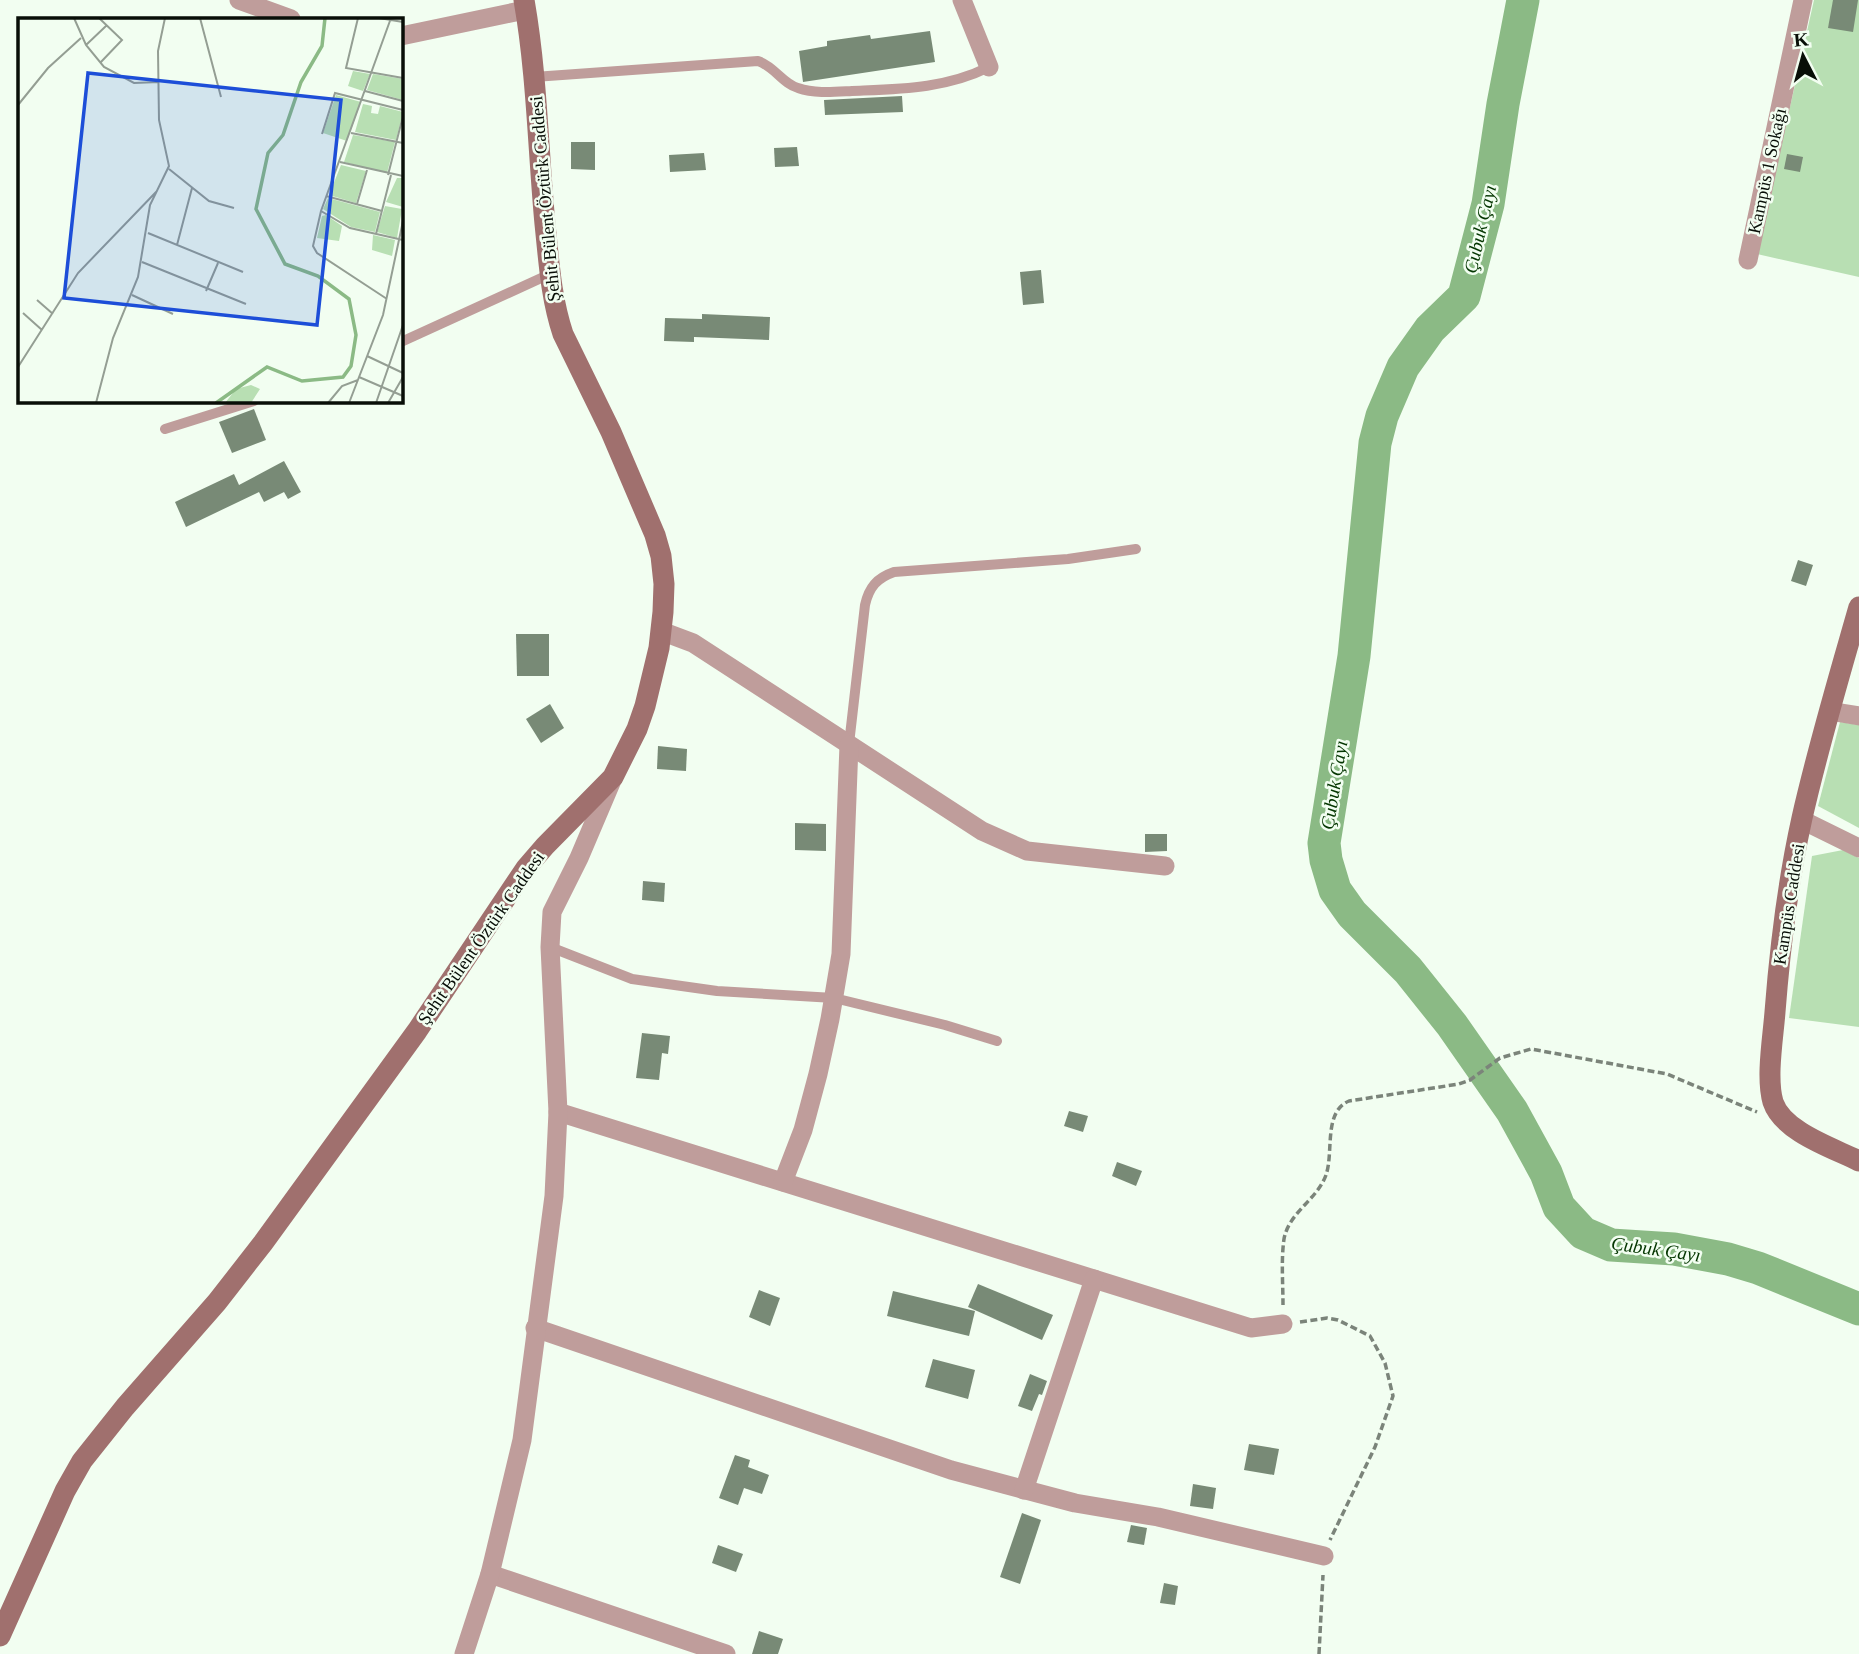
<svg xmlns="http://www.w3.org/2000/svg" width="1859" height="1654" font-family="'Times New Roman',serif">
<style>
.green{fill:#b8dfb3}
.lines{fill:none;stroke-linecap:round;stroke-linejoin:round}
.river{stroke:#8bba85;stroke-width:33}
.building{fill:#788a76}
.path{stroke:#7b847a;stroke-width:3.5;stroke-dasharray:7 3.5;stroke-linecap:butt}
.lane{stroke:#bf9d9b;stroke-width:10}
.street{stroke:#bf9d9b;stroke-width:19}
.secondary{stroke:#a0706e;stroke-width:21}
.labels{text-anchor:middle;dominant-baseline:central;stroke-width:5;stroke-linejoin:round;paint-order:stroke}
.street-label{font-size:18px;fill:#080e07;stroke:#f2fef1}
.water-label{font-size:19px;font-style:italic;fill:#043601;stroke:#f2fef1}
.inset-river{fill:none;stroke:#8bba85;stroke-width:3.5}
.inset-road{fill:none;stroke:#949e93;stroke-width:2}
.view{fill:#1d4ed8;fill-opacity:0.15;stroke:#1d4ed8;stroke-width:3.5}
.inset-edge{fill:none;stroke:#080e07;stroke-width:3.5}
</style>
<rect width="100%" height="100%" fill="#f2fef1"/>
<g class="green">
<polygon points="1814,0 1859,0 1859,277 1757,254"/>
<polygon points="1840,722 1859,725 1859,828 1818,806"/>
<polygon points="1843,850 1859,858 1859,1027 1789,1018 1812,856"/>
</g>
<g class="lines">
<polyline class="river" points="1523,0 1503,104 1488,204 1464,296 1430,329 1403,367 1382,416 1375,443 1354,656 1324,843 1326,860 1335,890 1352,914 1408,970 1452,1025 1512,1111 1546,1173 1559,1207 1583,1233 1611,1245 1674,1249 1728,1259 1758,1268 1859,1309"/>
</g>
<g class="building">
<polygon points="1833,0 1858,0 1853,32 1828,28"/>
<polygon points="930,31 935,62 803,82 799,51 827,46 827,41 870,35 871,39"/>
<polygon points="902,96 903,112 825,115 824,100"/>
<polygon points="571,142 595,142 595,170 571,169"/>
<polygon points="797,147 799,166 775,167 774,148"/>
<polygon points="704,153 706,170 670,172 669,155"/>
<polygon points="1787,154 1803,157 1800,172 1784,169"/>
<polygon points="1041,270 1044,303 1023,305 1020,272"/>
<polygon points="702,314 770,317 769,340 694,337 694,342 664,341 665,318 702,319"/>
<polygon points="254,409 266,440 232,453 219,422"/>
<polygon points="284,461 301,492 288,499 284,492 264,502 259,492 186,527 175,502 234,474 239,485"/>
<polygon points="1798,560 1813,565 1806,586 1791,581"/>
<polygon points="516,634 549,634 549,676 517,676"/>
<polygon points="550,704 564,728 541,743 526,719"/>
<polygon points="658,746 687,749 686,771 657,769"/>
<polygon points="795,823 826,824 826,851 795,850"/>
<polygon points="1145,834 1167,834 1167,851 1145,852"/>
<polygon points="643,881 665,883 664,902 642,900"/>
<polygon points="642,1033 670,1036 668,1054 662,1053 659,1080 636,1078"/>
<polygon points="1069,1111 1088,1116 1083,1132 1064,1126"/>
<polygon points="1117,1162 1142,1171 1136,1186 1112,1176"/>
<polygon points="978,1284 1053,1315 1042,1340 968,1307"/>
<polygon points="759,1290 780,1298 770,1326 749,1317"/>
<polygon points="893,1291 975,1311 969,1336 887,1316"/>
<polygon points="933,1359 975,1370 968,1399 925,1387"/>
<polygon points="1030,1374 1047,1381 1042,1395 1039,1394 1032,1411 1018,1406"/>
<polygon points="1249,1444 1279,1449 1274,1475 1244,1470"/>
<polygon points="735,1455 750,1460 748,1467 769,1475 762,1494 744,1488 738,1505 719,1498"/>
<polygon points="1193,1484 1216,1488 1213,1509 1190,1506"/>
<polygon points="1022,1513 1041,1520 1020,1584 1000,1577"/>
<polygon points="1131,1525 1147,1528 1144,1545 1127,1542"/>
<polygon points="718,1545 743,1554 736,1572 712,1563"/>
<polygon points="1164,1583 1178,1586 1175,1605 1160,1603"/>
<polygon points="759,1631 783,1639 778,1654 752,1654"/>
</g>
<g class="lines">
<g class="path">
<path d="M1283 1305C1283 1284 1281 1260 1284 1239 1289 1212 1317 1200 1326 1175 1334 1152 1323 1112 1349 1101L1459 1084 1470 1080 1500 1058 1531 1049 1667 1074 1757 1112"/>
<polyline points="1300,1322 1327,1318 1338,1320 1370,1336 1385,1363 1393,1396 1375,1447 1330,1540"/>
<polyline points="1319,1654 1323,1575"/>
</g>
<g class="lane">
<path d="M534 77 758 61C774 66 783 84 798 88 815 94 834 92 852 91 899 89 945 89 989 67"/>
<polyline points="401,342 550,274"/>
<polyline points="165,429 254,401"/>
<path d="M849 744 865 605C869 587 877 578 894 572L1068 559 1136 549"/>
<polyline points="550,947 632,979 717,991 834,998 945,1025 997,1041"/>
</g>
<g class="street">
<polyline points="239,0 291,19"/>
<polyline points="962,0 989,67"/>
<polyline points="401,36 525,10"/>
<polyline points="1748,260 1803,0"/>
<polyline points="661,631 693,643 982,831 1027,851 1165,866"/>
<polyline points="1829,711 1859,716"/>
<polyline points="1802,820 1859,848"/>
<polyline points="558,1112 1251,1328 1283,1324"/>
<polyline points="783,1182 803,1130 818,1074 830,1019 841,954 849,745"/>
<polyline points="535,1328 951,1470 1075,1503 1158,1517 1324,1556"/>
<polyline points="1024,1490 1094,1279"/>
<polyline points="490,1574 726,1654"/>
<polyline points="464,1654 490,1574 522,1440 554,1196 558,1112 550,947 552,912 579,858 613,778"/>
</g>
<g class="secondary">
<path d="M1859 607C1839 677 1818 747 1802 818 1788 881 1780 947 1775 1012 1773 1038 1766 1078 1773 1102 1783 1132 1833 1148 1859 1161"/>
<path d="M0 1636 65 1491 82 1461 125 1407 217 1302 263 1243 417 1031 526 868 545 846 613 777 637 729 645 706 659 648 663 612 664 584 661 556 655 535 611 432 563 334C551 298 549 262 545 224 538 149 537 74 524 0"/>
</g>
</g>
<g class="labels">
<g class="street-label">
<text transform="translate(1767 171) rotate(-78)">Kampüs 1 Sokağı</text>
<text transform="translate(545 199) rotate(-95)">Şehit Bülent Öztürk Caddesi</text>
<text transform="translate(1789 904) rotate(-81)">Kampüs Caddesi</text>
<text transform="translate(481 938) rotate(-55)">Şehit Bülent Öztürk Caddesi</text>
</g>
<g class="water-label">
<text transform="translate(1480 229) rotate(-77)">Çubuk Çayı</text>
<text transform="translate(1334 785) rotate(-81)">Çubuk Çayı</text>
<text transform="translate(1656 1249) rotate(8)">Çubuk Çayı</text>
</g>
</g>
<g transform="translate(18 18)">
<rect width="385" height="385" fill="#f2fef1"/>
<path d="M335 53 352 56 345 73 330 68ZM355 56 385 61V82L349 72ZM318 77 343 84 329 123 305 115ZM345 86 354 88 353 95 360 96 362 88 385 94 378 122 337 114ZM335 117 377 124 369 155 326 144ZM323 147 348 153 338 185 311 177ZM379 160H385V189L368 184ZM310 180 362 194 357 214 333 209 305 191ZM367 188 384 191 379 220 359 214ZM308 197 324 208 321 223 299 220 304 198ZM355 217 377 222 374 238 354 232ZM233 367 242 371 233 385H207L218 371Z" fill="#b8dfb3"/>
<path class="inset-river" d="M198 385 249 349 284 363 325 359 333 348 338 317 331 281 300 258 267 246 238 191 250 135 265 117 283 64 304 28 307 0"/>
<path class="inset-road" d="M56 0 68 27 86 49 116 65 141 64M81 0 104 22 82 45M182 0 203 79M340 0 328 50 385 60M361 0 385 4M68 27 88 8M347 73 385 83M0 87 30 50 63 20M333 115 385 125M304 116 317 75 385 92M322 144 385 158M151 151 191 183 216 190M370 157 385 98M308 178 364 193M339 186 349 152M303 193 332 210 385 222M130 215 225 254M358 216 373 157M159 227 174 170M124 244 228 286M188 273 200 245M114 277 155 296M369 281 299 235 295 228 303 193 373 0M19 282 35 296M5 295 24 312M349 338 385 355M0 349 60 255 139 173M341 359 385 378M78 385 95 320 120 259 132 187 151 148 141 102 140 33 147 0M310 385 324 368 340 362M331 385 365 297 385 203M358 385 385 307M370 385 385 359"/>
<path class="view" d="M70 55 323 82 299 307 46 280Z"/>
<rect width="385" height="385" class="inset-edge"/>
</g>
<g transform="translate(1803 56) rotate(354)" stroke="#f2fef1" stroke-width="5" paint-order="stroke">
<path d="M0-5L12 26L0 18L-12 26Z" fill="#080e07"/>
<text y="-10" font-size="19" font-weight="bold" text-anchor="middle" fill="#080e07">K</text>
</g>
</svg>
